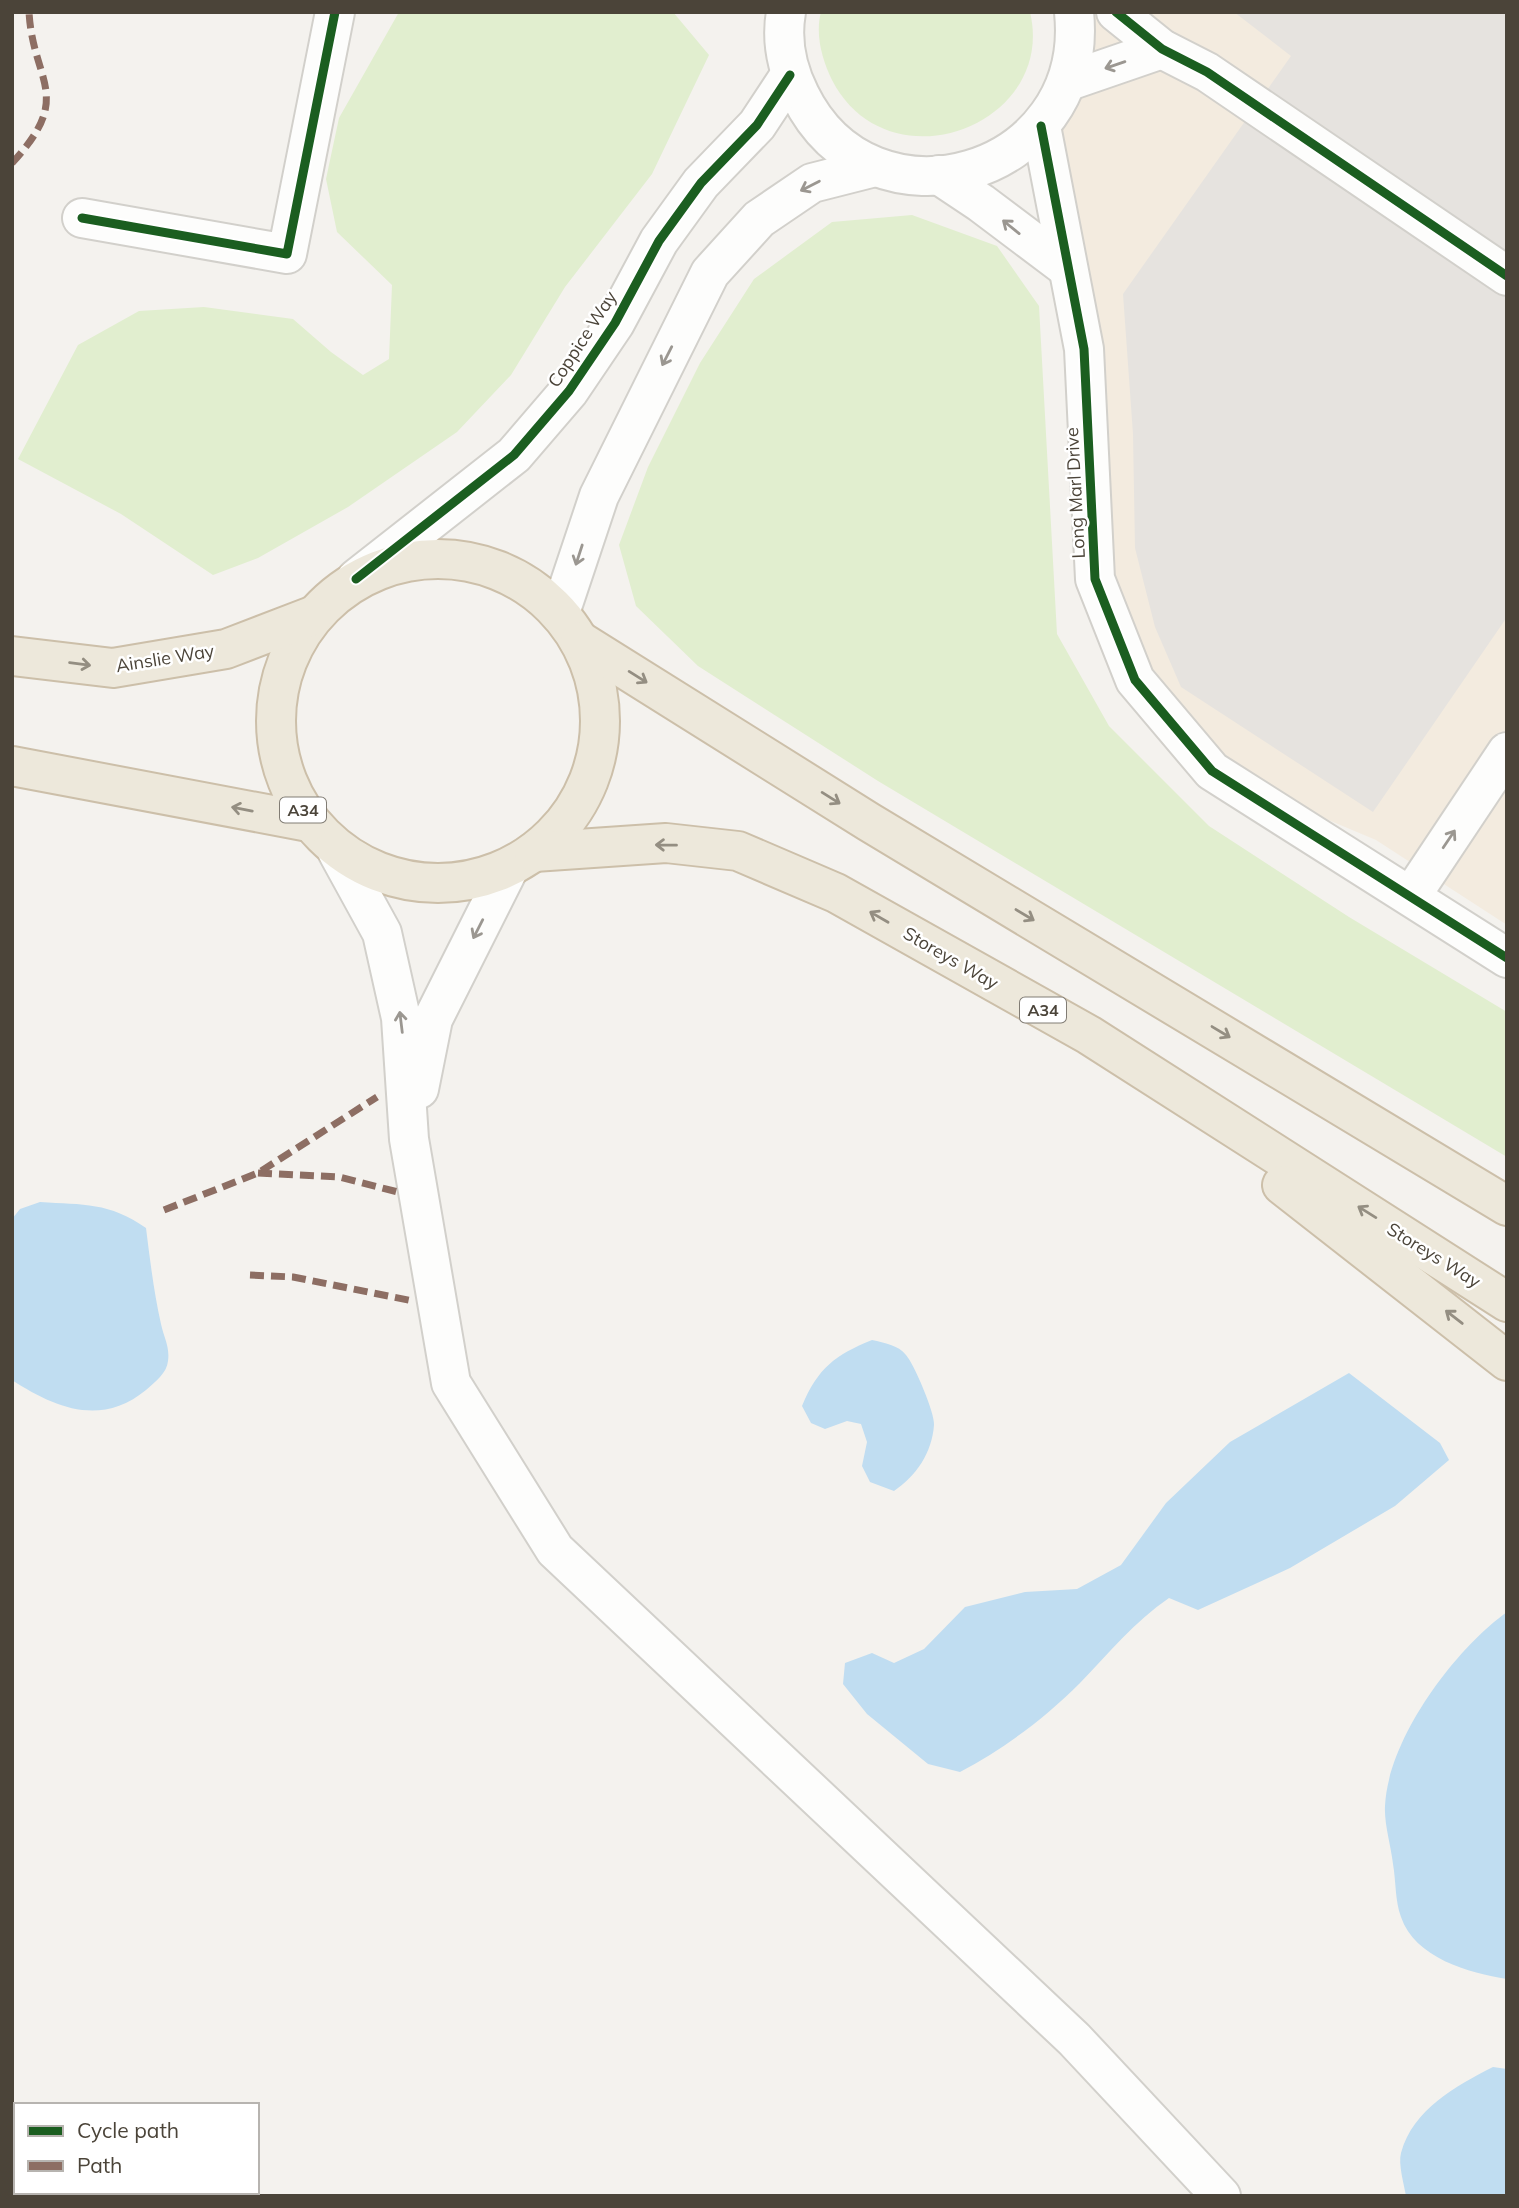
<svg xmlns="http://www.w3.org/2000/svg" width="1519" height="2208" font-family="Mulish,sans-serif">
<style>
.commercial{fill:#f3ebdf}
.green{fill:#e1eecf}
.parking{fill:#e6e3df}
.water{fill:#c0ddf1}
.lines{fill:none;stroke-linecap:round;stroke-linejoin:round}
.minor-casing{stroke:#d2d0cb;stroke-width:42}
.highway-casing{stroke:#ccbfa9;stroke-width:42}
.minor{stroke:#fdfdfc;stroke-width:38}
.highway{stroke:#ede8db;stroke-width:38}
.quiet{stroke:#8d6e63;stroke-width:7;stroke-dasharray:14 7;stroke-linecap:butt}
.cycleway-casing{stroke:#fff;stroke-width:13}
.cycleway{stroke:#1b5e20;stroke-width:9}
.oneway{stroke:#9b9791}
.oneway2{stroke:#948e82}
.labels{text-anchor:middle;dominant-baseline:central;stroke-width:5;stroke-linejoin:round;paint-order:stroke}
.shield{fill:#fff;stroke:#817c74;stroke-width:2}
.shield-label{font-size:16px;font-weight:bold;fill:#4b4439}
.street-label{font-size:18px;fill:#4b4439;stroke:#fff}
</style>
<rect width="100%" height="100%" fill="#f4f2ee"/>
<polygon class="commercial" points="1074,12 1507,12 1507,925 1376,840 1212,771 1095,579 1041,126"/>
<g class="green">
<polygon points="399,12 673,12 709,55 652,174 565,287 511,375 457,432 348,507 258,558 213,575 121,514 18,459 78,345 139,311 204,307 293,319 331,352 363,375 389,359 392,285 337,232 326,179 339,118"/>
<path d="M821 12H1030C1057 125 888 189 832 80 822 60 815 34 821 12Z"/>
<polygon points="912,215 997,246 1039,306 1057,634 1109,726 1209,826 1349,917 1507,1012 1507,1157 878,781 698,666 636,606 619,545 648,467 700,363 754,279 832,222"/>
</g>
<polygon class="parking" points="1234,12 1507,12 1507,617 1373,812 1181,687 1155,627 1135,548 1133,434 1123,294 1291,56"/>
<g class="water">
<path d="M40 1202C84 1205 109 1202 146 1228 150 1260 154 1293 161 1324 164 1338 170 1347 168 1361 167 1373 155 1382 146 1390 101 1427 55 1408 12 1380V1219L20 1209Z"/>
<path d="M872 1340C885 1343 898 1345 906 1355 914 1364 935 1413 934 1425 932 1453 916 1476 894 1491L870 1482 862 1466 867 1442 861 1424 847 1421 825 1429 811 1423 802 1406C818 1368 835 1355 872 1340Z"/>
<path d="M1349 1373 1440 1443 1449 1460 1395 1506 1290 1568 1198 1610 1169 1598C1134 1622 1109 1653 1080 1683 1044 1719 1005 1748 960 1772L928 1764 867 1714 843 1684 845 1663 872 1653 894 1663 924 1649 965 1607 1025 1592 1077 1589 1121 1565 1166 1503 1230 1442Z"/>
<path d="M1507 1612V1979C1469 1973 1415 1958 1401 1917 1395 1901 1396 1881 1393 1864 1391 1846 1384 1824 1385 1806 1388 1739 1454 1650 1507 1612Z"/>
<path d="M1493 2067 1507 2069V2196H1406C1404 2184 1398 2164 1401 2153 1413 2109 1456 2086 1493 2067Z"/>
</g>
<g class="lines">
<defs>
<g id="minor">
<path d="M786 12C781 40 787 69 800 95 871 240 1091 177 1074 12"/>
<polyline points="1116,12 1162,49 1207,72 1507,276"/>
<polyline points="1069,81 1162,49"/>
<polyline points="1041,126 1084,349 1095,579 1135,680 1212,771 1507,958"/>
<polyline points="939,175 981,203 1066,267"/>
<polyline points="82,218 287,254 335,12"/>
<polyline points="356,579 514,455 569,391 615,323 659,241 701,183 757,125 790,75"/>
<polyline points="560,613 599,496 710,273 759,219 812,183 875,167"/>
<polyline points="337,851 382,933 401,1018 409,1139 451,1383 555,1550 1074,2039 1221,2196"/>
<polyline points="1411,896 1507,752"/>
<polyline points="419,1089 433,1019 509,868"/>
</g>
<g id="highway">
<circle cx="438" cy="721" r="162"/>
<polyline points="580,641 869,822 1507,1206"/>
<polyline points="12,656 113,668 226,649 312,616"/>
<polyline points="12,766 309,822"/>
<polyline points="534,852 666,843 738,851 836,893 1089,1035 1507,1302"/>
<polyline points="1282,1185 1507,1361"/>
</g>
</defs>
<use href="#minor" class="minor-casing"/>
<use href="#highway" class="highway-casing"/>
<use href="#minor" class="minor"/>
<use href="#highway" class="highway"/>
<g class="quiet">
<path d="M12 163C75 95 33 83 29 12"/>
<polyline points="258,1173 339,1177 398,1192"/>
<polyline points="164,1210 258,1173 377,1097"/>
<polyline points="250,1275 293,1277 413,1301"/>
</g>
<defs>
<g id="cycleway">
<polyline points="1116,12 1162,49 1207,72 1507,276"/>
<polyline points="1041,126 1084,349 1095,579 1135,680 1212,771 1507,958"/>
<polyline points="82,218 287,254 335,12"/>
<polyline points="356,579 514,455 569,391 615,323 659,241 701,183 757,125 790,75"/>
</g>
</defs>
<use href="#cycleway" class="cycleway-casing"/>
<use href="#cycleway" class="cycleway"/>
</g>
<defs><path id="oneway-shaft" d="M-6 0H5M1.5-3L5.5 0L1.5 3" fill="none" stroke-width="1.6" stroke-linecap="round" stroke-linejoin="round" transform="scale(1.75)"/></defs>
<g class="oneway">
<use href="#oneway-shaft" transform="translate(1115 65) rotate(161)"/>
<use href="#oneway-shaft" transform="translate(810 186) rotate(153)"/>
<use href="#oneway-shaft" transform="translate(1011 227) rotate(-141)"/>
<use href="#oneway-shaft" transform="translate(667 356) rotate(117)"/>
<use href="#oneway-shaft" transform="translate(579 555) rotate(108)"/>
<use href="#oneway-shaft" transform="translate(1449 839) rotate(-56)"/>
<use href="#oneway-shaft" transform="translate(478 929) rotate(117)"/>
<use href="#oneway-shaft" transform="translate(401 1022) rotate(-97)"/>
</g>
<g class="oneway2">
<use href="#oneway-shaft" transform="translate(80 664) rotate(7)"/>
<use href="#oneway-shaft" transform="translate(638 677) rotate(32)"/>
<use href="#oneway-shaft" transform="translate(831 798) rotate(32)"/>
<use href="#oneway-shaft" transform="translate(242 809) rotate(-169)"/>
<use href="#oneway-shaft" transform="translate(666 845) rotate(-179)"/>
<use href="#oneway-shaft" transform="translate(1025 915) rotate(31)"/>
<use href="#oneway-shaft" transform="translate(879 917) rotate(-150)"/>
<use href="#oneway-shaft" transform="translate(1221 1032) rotate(31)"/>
<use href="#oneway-shaft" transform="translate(1367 1212) rotate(-148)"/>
<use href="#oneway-shaft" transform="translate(1454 1317) rotate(-142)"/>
</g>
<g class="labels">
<g class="shield">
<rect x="280" y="797.5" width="46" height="25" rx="5"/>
<rect x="1020" y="997.5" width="46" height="25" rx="5"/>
</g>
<g class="shield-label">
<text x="303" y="810">A34</text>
<text x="1043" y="1010">A34</text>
</g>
<g class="street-label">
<text transform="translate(582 339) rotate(-57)">Coppice Way</text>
<text transform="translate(1075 493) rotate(-93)">Long Marl Drive</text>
<text transform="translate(165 658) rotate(-9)">Ainslie Way</text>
<text transform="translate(951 958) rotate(30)">Storeys Way</text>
<text transform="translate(1434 1255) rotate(32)">Storeys Way</text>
</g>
</g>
<rect width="1519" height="2208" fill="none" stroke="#4b4439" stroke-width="28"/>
<rect x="14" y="2103" width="245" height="91" fill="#ffffff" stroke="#b7b4b0" stroke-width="2"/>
<rect x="28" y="2126" width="35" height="10" fill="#1b5e20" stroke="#b7b4b0" stroke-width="2"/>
<text x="77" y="2138" font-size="21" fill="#4b4439">Cycle path</text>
<rect x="28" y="2161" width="35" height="10" fill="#8d6e63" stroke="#b7b4b0" stroke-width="2"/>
<text x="77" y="2173" font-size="21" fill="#4b4439">Path</text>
</svg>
